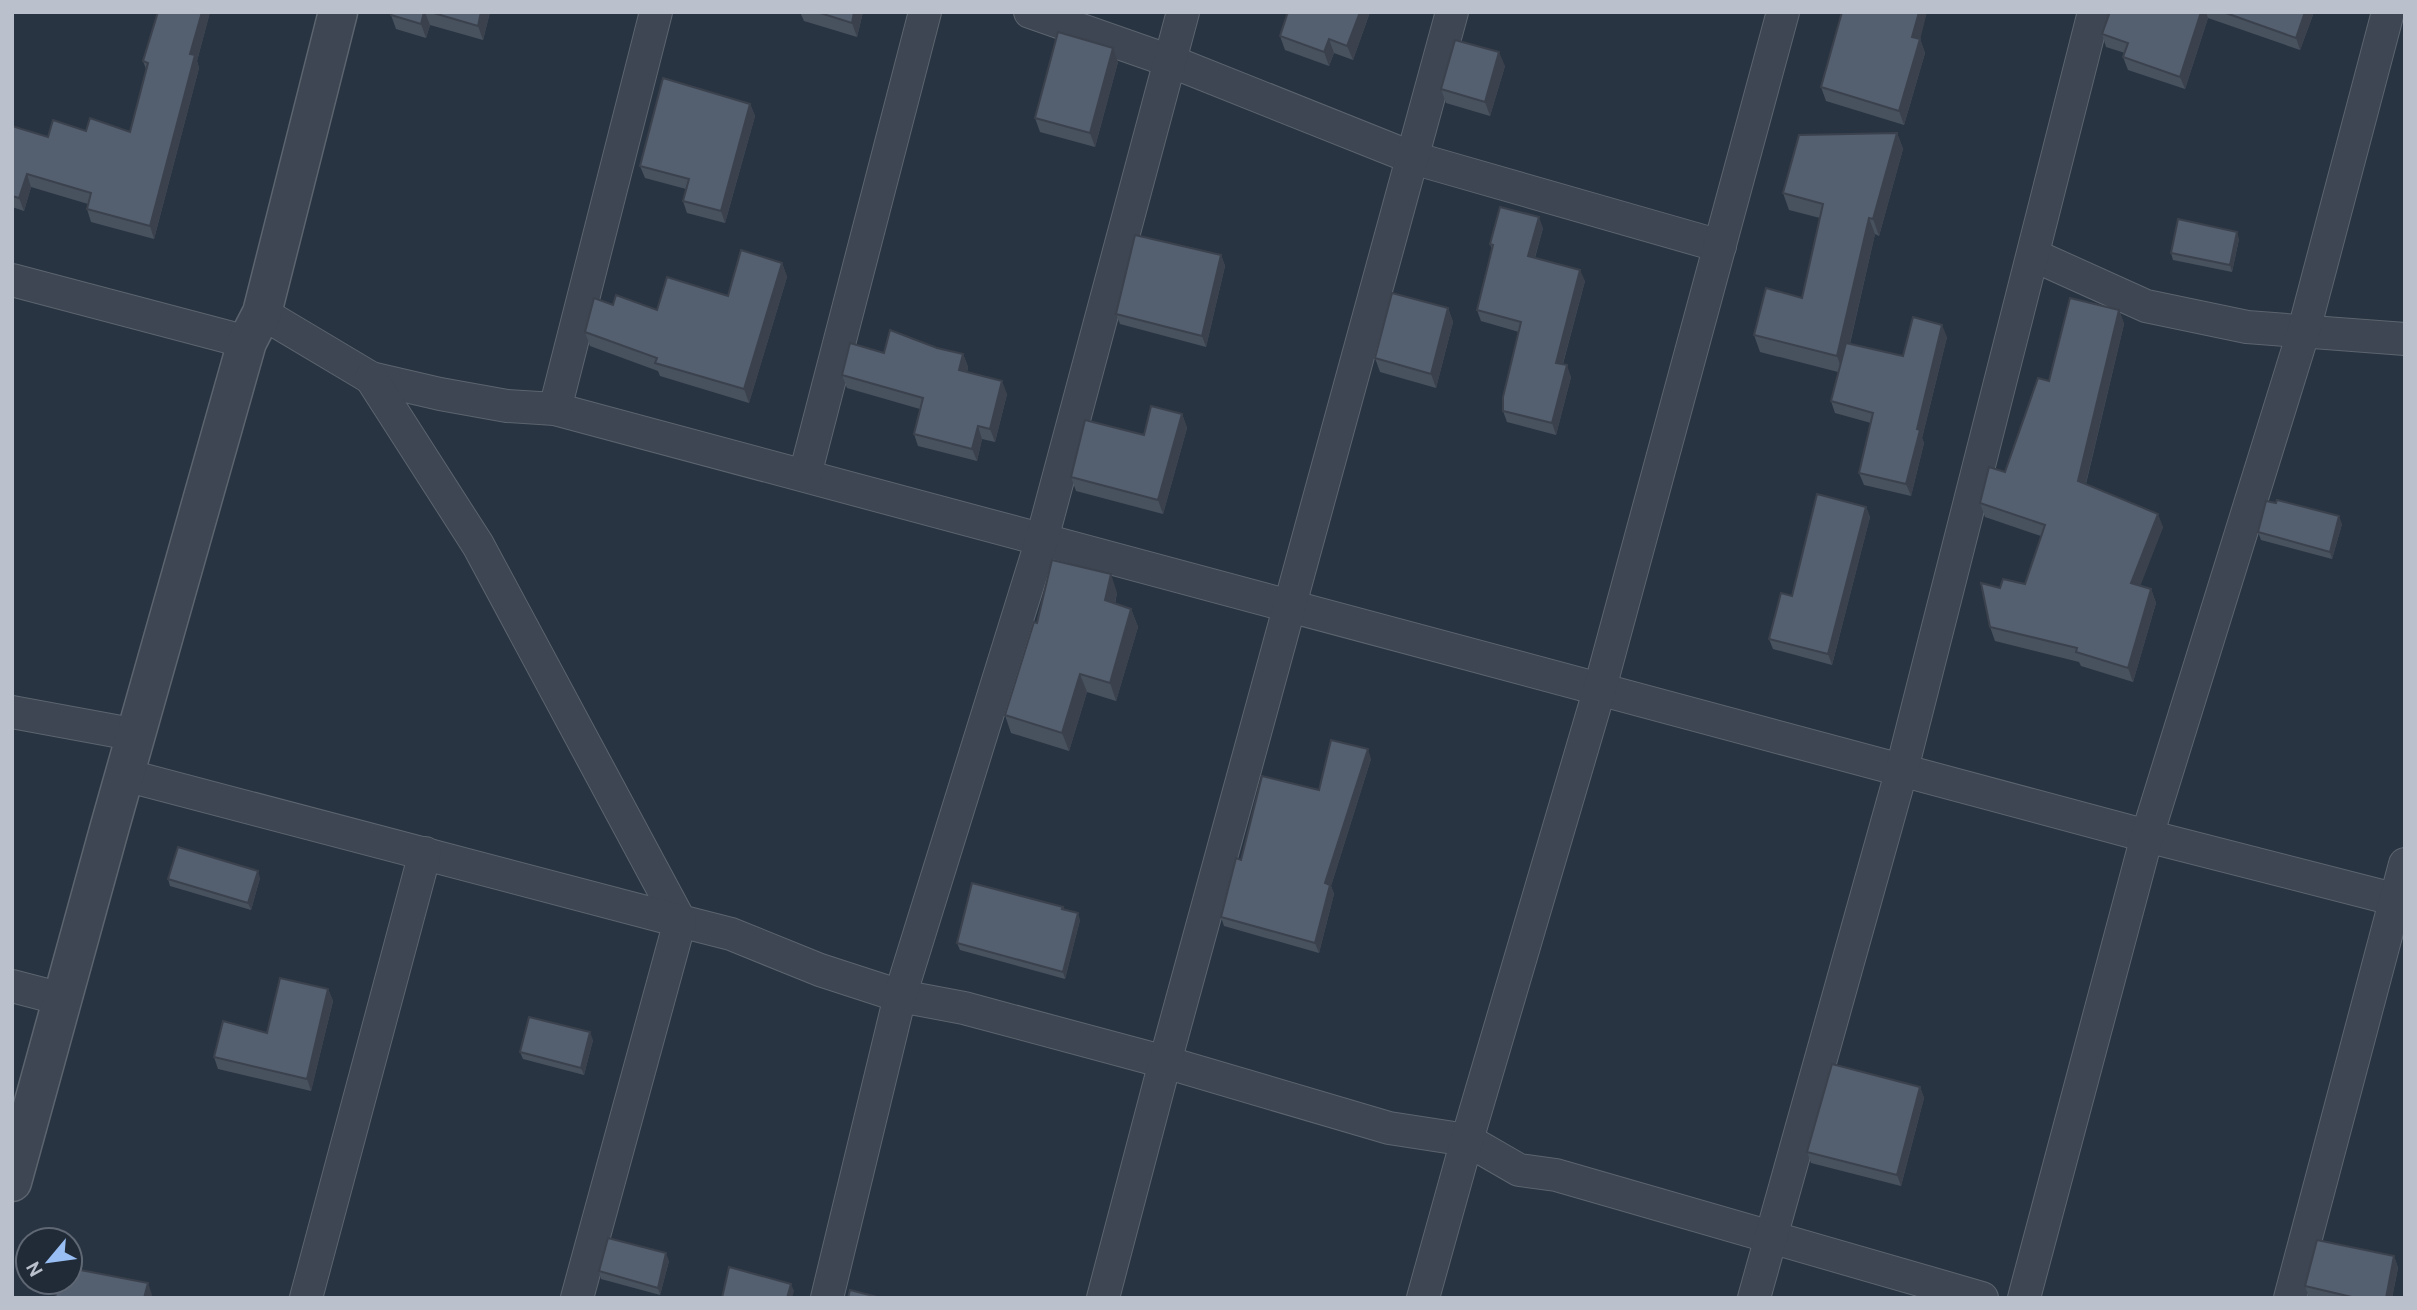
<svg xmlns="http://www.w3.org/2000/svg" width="2417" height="1310" font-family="Cabin,sans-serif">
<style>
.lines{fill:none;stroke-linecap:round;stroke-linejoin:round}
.minor-casing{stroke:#5b646f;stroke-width:34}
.tertiary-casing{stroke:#5b646f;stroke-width:41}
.minor{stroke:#3d4652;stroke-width:32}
.tertiary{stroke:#3d4652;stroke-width:38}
.wall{fill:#48525f}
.shaded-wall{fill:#3b424e}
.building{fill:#545f6f;stroke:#3b424e;stroke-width:2}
</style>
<rect width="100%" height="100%" fill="#293442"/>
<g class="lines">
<defs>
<g id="minor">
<polyline points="1030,12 1170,61 1413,158 1720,246"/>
<polyline points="2033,255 2146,306 2247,327 2405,339"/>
<polyline points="12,280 247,342"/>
<polyline points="262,313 371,378 440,394 507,406 555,409 2147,836 2405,902"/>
<polyline points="371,378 478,545 680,921 731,934 820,970 900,996 964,1008 1165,1062 1389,1128 1467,1140 1519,1170 1556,1175 1982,1298"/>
<polyline points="555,409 656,12"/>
<polyline points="805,475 925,12"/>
<polyline points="12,712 137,735"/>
<polyline points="125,775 680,921 577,1298"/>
<polyline points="12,986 62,999"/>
<polyline points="306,1298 425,853"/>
<polyline points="827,1298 900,996 1042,539 1183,12"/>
<polyline points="1103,1298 1165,1062 1452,12"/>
<polyline points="1423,1298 1467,1140 1600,688 1783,12"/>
<polyline points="1754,1298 1902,769 2094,12"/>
<polyline points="2024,1298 2147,836 2304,330 2388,12"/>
<polyline points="2290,1298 2405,864"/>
</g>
<polyline id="tertiary" points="12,1182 110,826 247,342 262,313 338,12"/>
</defs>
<use href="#minor" class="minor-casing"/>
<use href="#tertiary" class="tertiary-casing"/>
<use href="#minor" class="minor"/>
<use href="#tertiary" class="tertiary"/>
</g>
<g class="wall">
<polygon points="158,12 210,12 197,61 199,68 154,239 91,222 87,209 88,204 31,187 24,211 12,207 12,126 48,137 86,131 130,132 146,69 143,61"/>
<polygon points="391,12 490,12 483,40 430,25 426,38 396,29 391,15"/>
<polygon points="800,12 863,12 857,37 804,21"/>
<polygon points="1370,12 1353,60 1334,53 1329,66 1285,50 1280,36"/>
<polygon points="2110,12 2314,12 2300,50 2208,18 2185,89 2128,70 2123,57 2125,53 2106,47 2102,34"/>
<polygon points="1920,39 1925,53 1904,125 1826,101 1821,87"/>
<polygon points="1118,62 1095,147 1040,132 1035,118"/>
<polygon points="1505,66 1490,116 1446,103 1441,89"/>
<polygon points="750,104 755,116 725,223 687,213 683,201 686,189 645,178 640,166"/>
<polygon points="1897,133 1903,149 1879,236 1875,234 1850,344 1903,356 1947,337 1922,438 1924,443 1911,496 1864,485 1859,473 1871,423 1835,413 1831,401 1838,372 1760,352 1754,335 1802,298 1820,218 1789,210 1783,193"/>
<polygon points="1543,228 1535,258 1585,281 1563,364 1571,377 1556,435 1507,422 1503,411 1519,332 1481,321 1477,310 1492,249 1490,244"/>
<polygon points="2239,239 2232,272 2173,260 2171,253"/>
<polygon points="1221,255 1225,266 1206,347 1120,324 1116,314"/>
<polygon points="782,263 787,277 749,403 660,376 658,371 590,346 585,332 613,305 657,310 728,296"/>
<polygon points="1448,308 1453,322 1436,388 1380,372 1375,358"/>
<polygon points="2119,310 2124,324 2086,484 2163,527 2140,585 2151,589 2156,603 2133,682 2081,666 2079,662 1995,641 1990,627 2000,588 2025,584 2041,536 1985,517 1980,503 2005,472 2049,381"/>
<polygon points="937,348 963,354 968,367 967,372 1007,394 995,442 982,439 977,461 918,446 914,434 920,409 847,388 842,375 884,353"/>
<polygon points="1182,414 1187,428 1163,514 1076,491 1071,477"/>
<polygon points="1866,507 1870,517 1832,665 1773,649 1769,639 1792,596"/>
<polygon points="2342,524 2332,559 2261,540 2258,532"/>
<polygon points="1117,593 1115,604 1131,609 1138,627 1116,701 1087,692 1069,751 1011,733 1005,715 1037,623"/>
<polygon points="1371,759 1331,886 1334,894 1319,953 1224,926 1221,917 1241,860 1319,790"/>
<polygon points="260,878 251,910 170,886 168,879"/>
<polygon points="1063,907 1064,909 1080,920 1065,979 960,950 957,943"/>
<polygon points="328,989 333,1001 311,1091 218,1069 214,1057 267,1033"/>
<polygon points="593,1040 584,1075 523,1059 520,1052"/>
<polygon points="1920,1087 1924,1098 1901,1186 1811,1163 1807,1152"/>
<polygon points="2394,1256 2398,1268 2392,1298 2309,1297 2305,1286"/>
<polygon points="669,1261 660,1295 601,1279 599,1271"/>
</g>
<g class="shaded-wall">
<polygon points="202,12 210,12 197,61 199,68 154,239 150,226 190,54"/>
<polygon points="424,12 425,12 430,25 426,38 421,24"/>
<polygon points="481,12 490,12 483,40 478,26"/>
<polygon points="854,12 863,12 857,37 852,23"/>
<polygon points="1360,12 1370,12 1353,60 1347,46"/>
<polygon points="1919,12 1927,12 1919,44 1920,39 1925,53 1904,125 1899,111 1912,37"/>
<polygon points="2201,12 2206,12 2208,18 2185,89 2180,77"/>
<polygon points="2305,12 2314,12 2300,50 2296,38"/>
<polygon points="1329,39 1334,53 1329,66 1324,52"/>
<polygon points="1113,48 1118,62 1095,147 1090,133"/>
<polygon points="1499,52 1505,66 1490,116 1485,102"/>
<polygon points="750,104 755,116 725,223 721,211"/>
<polygon points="1897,133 1903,149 1879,236 1873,219"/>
<polygon points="27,174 31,187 24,211 19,198"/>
<polygon points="1539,217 1543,228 1532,267 1528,256"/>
<polygon points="1869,218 1875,234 1843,373 1837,356"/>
<polygon points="2237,232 2239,239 2232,272 2230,265"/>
<polygon points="1221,255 1225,266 1206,347 1202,336"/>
<polygon points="782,263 787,277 749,403 744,389"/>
<polygon points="1580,270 1585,281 1560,374 1556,363"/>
<polygon points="1448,308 1453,322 1436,388 1431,374"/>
<polygon points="2119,310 2124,324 2083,495 2078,481"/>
<polygon points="1942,325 1947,337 1922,438 1924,443 1911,496 1906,484 1917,429"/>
<polygon points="963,354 968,367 964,383 959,370"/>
<polygon points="1567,365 1571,377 1556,435 1552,423"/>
<polygon points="1002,381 1007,394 995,442 990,429"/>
<polygon points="1182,414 1187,428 1163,514 1158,500"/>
<polygon points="978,426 982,439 977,461 972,449"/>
<polygon points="1866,507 1870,517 1832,665 1828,654"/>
<polygon points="2158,514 2163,527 2136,597 2131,583"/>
<polygon points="2339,516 2342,524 2332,559 2330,552"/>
<polygon points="1111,574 1117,593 1111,619 1105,600"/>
<polygon points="2151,589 2156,603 2133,682 2128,668"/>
<polygon points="1131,609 1138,627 1116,701 1110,683"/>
<polygon points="1080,674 1087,692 1069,751 1062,733"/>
<polygon points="1368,749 1371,759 1331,886 1334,894 1319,953 1315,943 1325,883"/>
<polygon points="258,871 260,878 251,910 248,903"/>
<polygon points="1078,913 1080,920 1065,979 1063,972"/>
<polygon points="328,989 333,1001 311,1091 307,1079"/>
<polygon points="590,1032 593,1040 584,1075 581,1068"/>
<polygon points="1920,1087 1924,1098 1901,1186 1897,1175"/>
<polygon points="666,1253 669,1261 660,1295 658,1288"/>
<polygon points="2394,1256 2398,1268 2392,1298 2386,1298"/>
<polygon points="148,1283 152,1295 151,1298 144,1298"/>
<polygon points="791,1284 794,1291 792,1298 787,1298"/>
</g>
<g class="building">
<polygon points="158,12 202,12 190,54 195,55 150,226 87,209 91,193 27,174 19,198 12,196 12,126 48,137 53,120 86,131 90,118 130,132 148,63 143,61"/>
<polygon points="391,12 424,12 421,24 391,15"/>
<polygon points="430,12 481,12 478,26"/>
<polygon points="817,12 854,12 852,23"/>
<polygon points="1288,12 1360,12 1347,46 1329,39 1324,52 1280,36"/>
<polygon points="1842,12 1919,12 1912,37 1920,39 1899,111 1821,87"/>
<polygon points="2110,12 2201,12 2180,77 2123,57 2128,43 2102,34"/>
<polygon points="2223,12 2305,12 2296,38"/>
<polygon points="1058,32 1113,48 1090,133 1035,118"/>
<polygon points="1455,40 1499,52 1485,102 1441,89"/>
<polygon points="663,78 750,104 721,211 683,201 689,179 640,166"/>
<polygon points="1897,133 1873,219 1869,218 1837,356 1754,335 1766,288 1802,298 1823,204 1783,193 1799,135"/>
<polygon points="1500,207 1539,217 1528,256 1580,270 1556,363 1567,365 1552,423 1503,411 1503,397 1521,322 1477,310 1493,245 1490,244"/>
<polygon points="2178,219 2237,232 2230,265 2171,253"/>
<polygon points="1135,235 1221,255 1202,336 1116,314"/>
<polygon points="741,250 782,263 744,389 655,363 657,358 585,332 594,298 613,305 616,295 657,310 667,277 728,296"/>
<polygon points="1392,293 1448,308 1431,374 1375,358"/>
<polygon points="2070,298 2119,310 2078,481 2158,514 2131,583 2151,589 2128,668 2076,652 2077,648 1990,627 1981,583 2000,588 2003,579 2025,584 2045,525 1980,503 1989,467 2005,472 2038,378 2049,381"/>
<polygon points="1913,317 1942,325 1917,429 1920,430 1906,484 1859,473 1873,413 1831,401 1846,343 1903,356"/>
<polygon points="890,330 937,348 963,354 959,370 1002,381 990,429 978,426 972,449 914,434 923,398 842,375 850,343 884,353"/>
<polygon points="1151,406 1182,414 1158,500 1071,477 1085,420 1144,435"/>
<polygon points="1817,494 1866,507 1828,654 1769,639 1781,593 1792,596"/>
<polygon points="2277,500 2339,516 2330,552 2258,532 2266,501 2276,503"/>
<polygon points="1052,560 1111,574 1105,600 1131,609 1110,683 1080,674 1062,733 1005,715 1034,622 1037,623"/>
<polygon points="1331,740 1368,749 1325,883 1330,885 1315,943 1221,917 1236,858 1241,860 1262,776 1319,790"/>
<polygon points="178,847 258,871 248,903 168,879"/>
<polygon points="972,883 1063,907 1062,909 1078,913 1063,972 957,943"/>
<polygon points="280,978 328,989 307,1079 214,1057 223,1021 267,1033"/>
<polygon points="529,1017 590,1032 581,1068 520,1052"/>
<polygon points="1832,1064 1920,1087 1897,1175 1807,1152"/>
<polygon points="608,1238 666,1253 658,1288 599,1271"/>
<polygon points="2317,1240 2394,1256 2386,1298 2356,1298 2305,1286"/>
<polygon points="729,1267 791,1284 787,1298 722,1298"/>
<polygon points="70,1268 148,1283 144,1298 55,1298 58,1282 70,1282"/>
<polygon points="850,1290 881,1298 848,1298"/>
</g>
<rect width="2417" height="1310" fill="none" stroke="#bac1cc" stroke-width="28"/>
<g transform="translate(49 1261) rotate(241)"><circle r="33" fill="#212b37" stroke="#5e6773" stroke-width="2"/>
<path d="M0-5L12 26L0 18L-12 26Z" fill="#98bef3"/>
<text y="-10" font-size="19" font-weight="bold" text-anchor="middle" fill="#bac1cc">N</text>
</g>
</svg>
